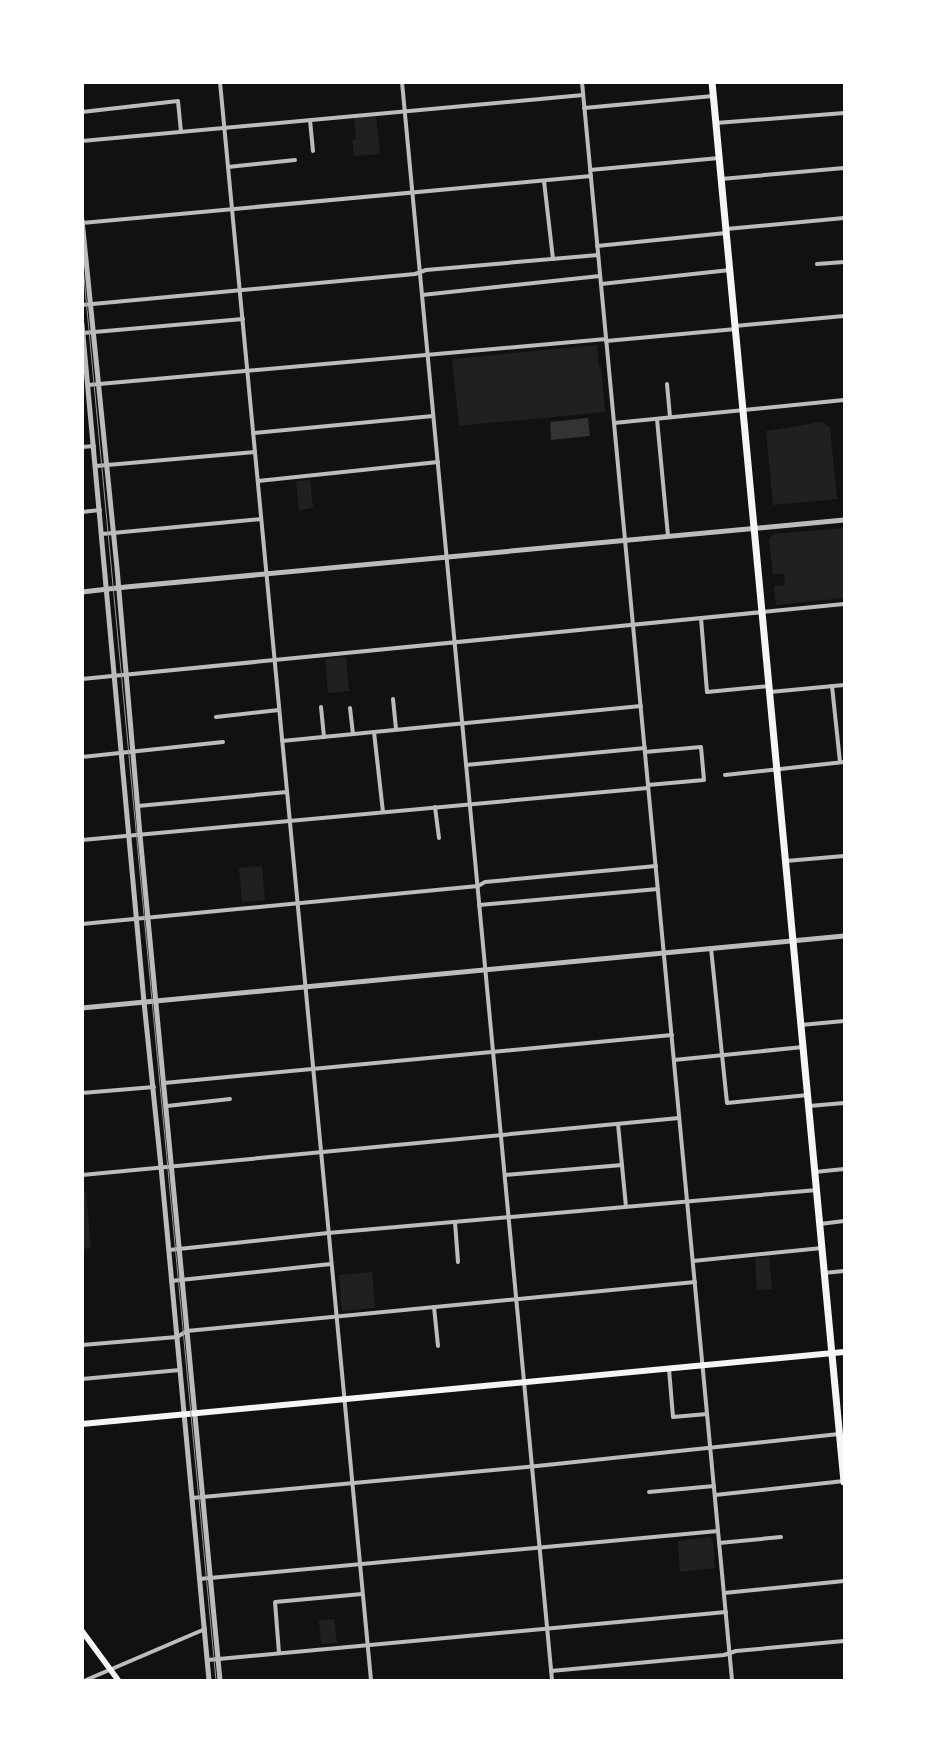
<svg xmlns="http://www.w3.org/2000/svg" width="927" height="1763" font-family="'IBM Plex Sans',sans-serif">
<style>
.green{fill:#202020}
.water{fill:#333}
.lines{fill:none;stroke-linecap:round;stroke-linejoin:round}
.minor{stroke:#bcbcbc;stroke-width:4}
.tertiary{stroke:#bcbcbc;stroke-width:5}
.secondary{stroke:#f5f5f5;stroke-width:5.5}
.primary{stroke:#f5f5f5;stroke-width:6}
.trunk{stroke:#f5f5f5;stroke-width:7}
.tram{stroke:#9a9a9a;stroke-width:1}
</style>
<rect width="100%" height="100%" fill="#111"/>
<g class="green">
<polygon points="376,116 380,154 354,156 352,140 356,139 354,118"/>
<polygon points="597,345 599,366 601,366 605,412 459,426 452,359"/>
<polygon points="822,422 830,428 837,499 773,505 766,431"/>
<polygon points="310,480 313,508 299,510 296,481"/>
<polygon points="844,528 844,598 776,605 774,586 785,585 784,574 773,574 769,539 774,534"/>
<polygon points="346,657 349,691 328,693 325,659"/>
<polygon points="262,866 265,900 242,902 239,868"/>
<polygon points="82,1189 86,1192 91,1248 83,1249"/>
<polygon points="769,1257 772,1289 757,1290 755,1258"/>
<polygon points="372,1272 375,1308 342,1311 339,1275"/>
<polygon points="710,1537 713,1541 715,1568 680,1572 678,1541"/>
<polygon points="334,1619 337,1643 321,1644 319,1620"/>
</g>
<polygon class="water" points="588,418 590,436 551,440 550,422"/>
<g class="lines">
<g class="minor">
<polyline points="220,82 371,1680"/>
<polyline points="402,82 552,1680"/>
<polyline points="582,82 732,1680"/>
<polyline points="584,108 713,96"/>
<polyline points="82,112 178,101 181,132"/>
<polyline points="310,120 313,151"/>
<polyline points="716,123 844,113"/>
<polyline points="82,141 583,95"/>
<polyline points="228,167 295,160"/>
<polyline points="590,170 719,158"/>
<polyline points="721,179 844,168"/>
<polyline points="544,181 553,259"/>
<polyline points="82,223 591,176"/>
<polyline points="726,229 844,218"/>
<polyline points="597,246 726,233"/>
<polyline points="817,264 844,262"/>
<polyline points="601,284 730,270"/>
<polyline points="422,295 600,276"/>
<polyline points="82,305 415,274 426,270 598,255"/>
<polyline points="735,326 844,316"/>
<polyline points="83,333 243,319"/>
<polyline points="606,341 736,329"/>
<polyline points="667,384 670,417"/>
<polyline points="88,385 606,339"/>
<polyline points="657,419 668,536"/>
<polyline points="614,423 844,400"/>
<polyline points="253,433 433,416"/>
<polyline points="82,447 94,446"/>
<polyline points="96,466 255,452"/>
<polyline points="258,481 438,462"/>
<polyline points="82,512 100,510"/>
<polyline points="102,534 261,519"/>
<polyline points="701,618 707,692 769,686"/>
<polyline points="82,679 844,604"/>
<polyline points="832,686 840,762"/>
<polyline points="770,692 844,685"/>
<polyline points="393,699 396,729"/>
<polyline points="321,707 324,737"/>
<polyline points="350,708 353,734"/>
<polyline points="216,717 279,710"/>
<polyline points="374,732 383,812"/>
<polyline points="282,741 641,706"/>
<polyline points="645,752 701,747 704,780 648,785"/>
<polyline points="82,757 223,742"/>
<polyline points="466,765 645,748"/>
<polyline points="725,775 844,762"/>
<polyline points="138,806 287,792"/>
<polyline points="435,807 439,838"/>
<polyline points="82,840 648,788"/>
<polyline points="786,861 844,856"/>
<polyline points="479,905 658,889"/>
<polyline points="82,924 478,886 485,882 656,866"/>
<polyline points="711,948 727,1103 808,1095"/>
<polyline points="801,1025 844,1021"/>
<polyline points="674,1060 803,1047"/>
<polyline points="164,1083 672,1035"/>
<polyline points="82,1093 154,1087"/>
<polyline points="167,1106 230,1099"/>
<polyline points="809,1106 844,1103"/>
<polyline points="618,1124 626,1207"/>
<polyline points="815,1172 844,1169"/>
<polyline points="82,1175 679,1118"/>
<polyline points="505,1175 622,1165"/>
<polyline points="455,1222 458,1262"/>
<polyline points="820,1224 844,1221"/>
<polyline points="169,1250 328,1233 817,1190"/>
<polyline points="693,1261 822,1248"/>
<polyline points="824,1273 844,1271"/>
<polyline points="171,1281 331,1264"/>
<polyline points="434,1307 438,1346"/>
<polyline points="82,1345 177,1337 187,1331 695,1282"/>
<polyline points="669,1369 673,1417 707,1414"/>
<polyline points="82,1379 180,1370"/>
<polyline points="649,1492 714,1486"/>
<polyline points="715,1495 844,1481"/>
<polyline points="192,1498 537,1466 839,1434"/>
<polyline points="719,1543 781,1537"/>
<polyline points="199,1579 718,1531"/>
<polyline points="724,1593 844,1581"/>
<polyline points="279,1653 275,1602 362,1594"/>
<polyline points="208,1660 726,1612"/>
<polyline points="551,1671 724,1655 736,1651 844,1641"/>
<polyline points="86,1680 205,1629"/>
</g>
<g class="tertiary">
<polyline points="82,220 117,568 140,835 220,1680"/>
<polyline points="82,324 144,1002 161,1167 209,1680"/>
<polyline points="82,592 126,587 844,520"/>
<polyline points="82,1008 844,936"/>
</g>
<polyline class="secondary" points="82,1631 118,1680"/>
<polyline class="primary" points="82,1424 844,1352"/>
<polyline class="trunk" points="712,82 844,1482"/>
<polyline class="tram" points="82,256 216,1680"/>
</g>
<rect width="927" height="1763" fill="none" stroke="#ffffff" stroke-width="168"/>
</svg>
